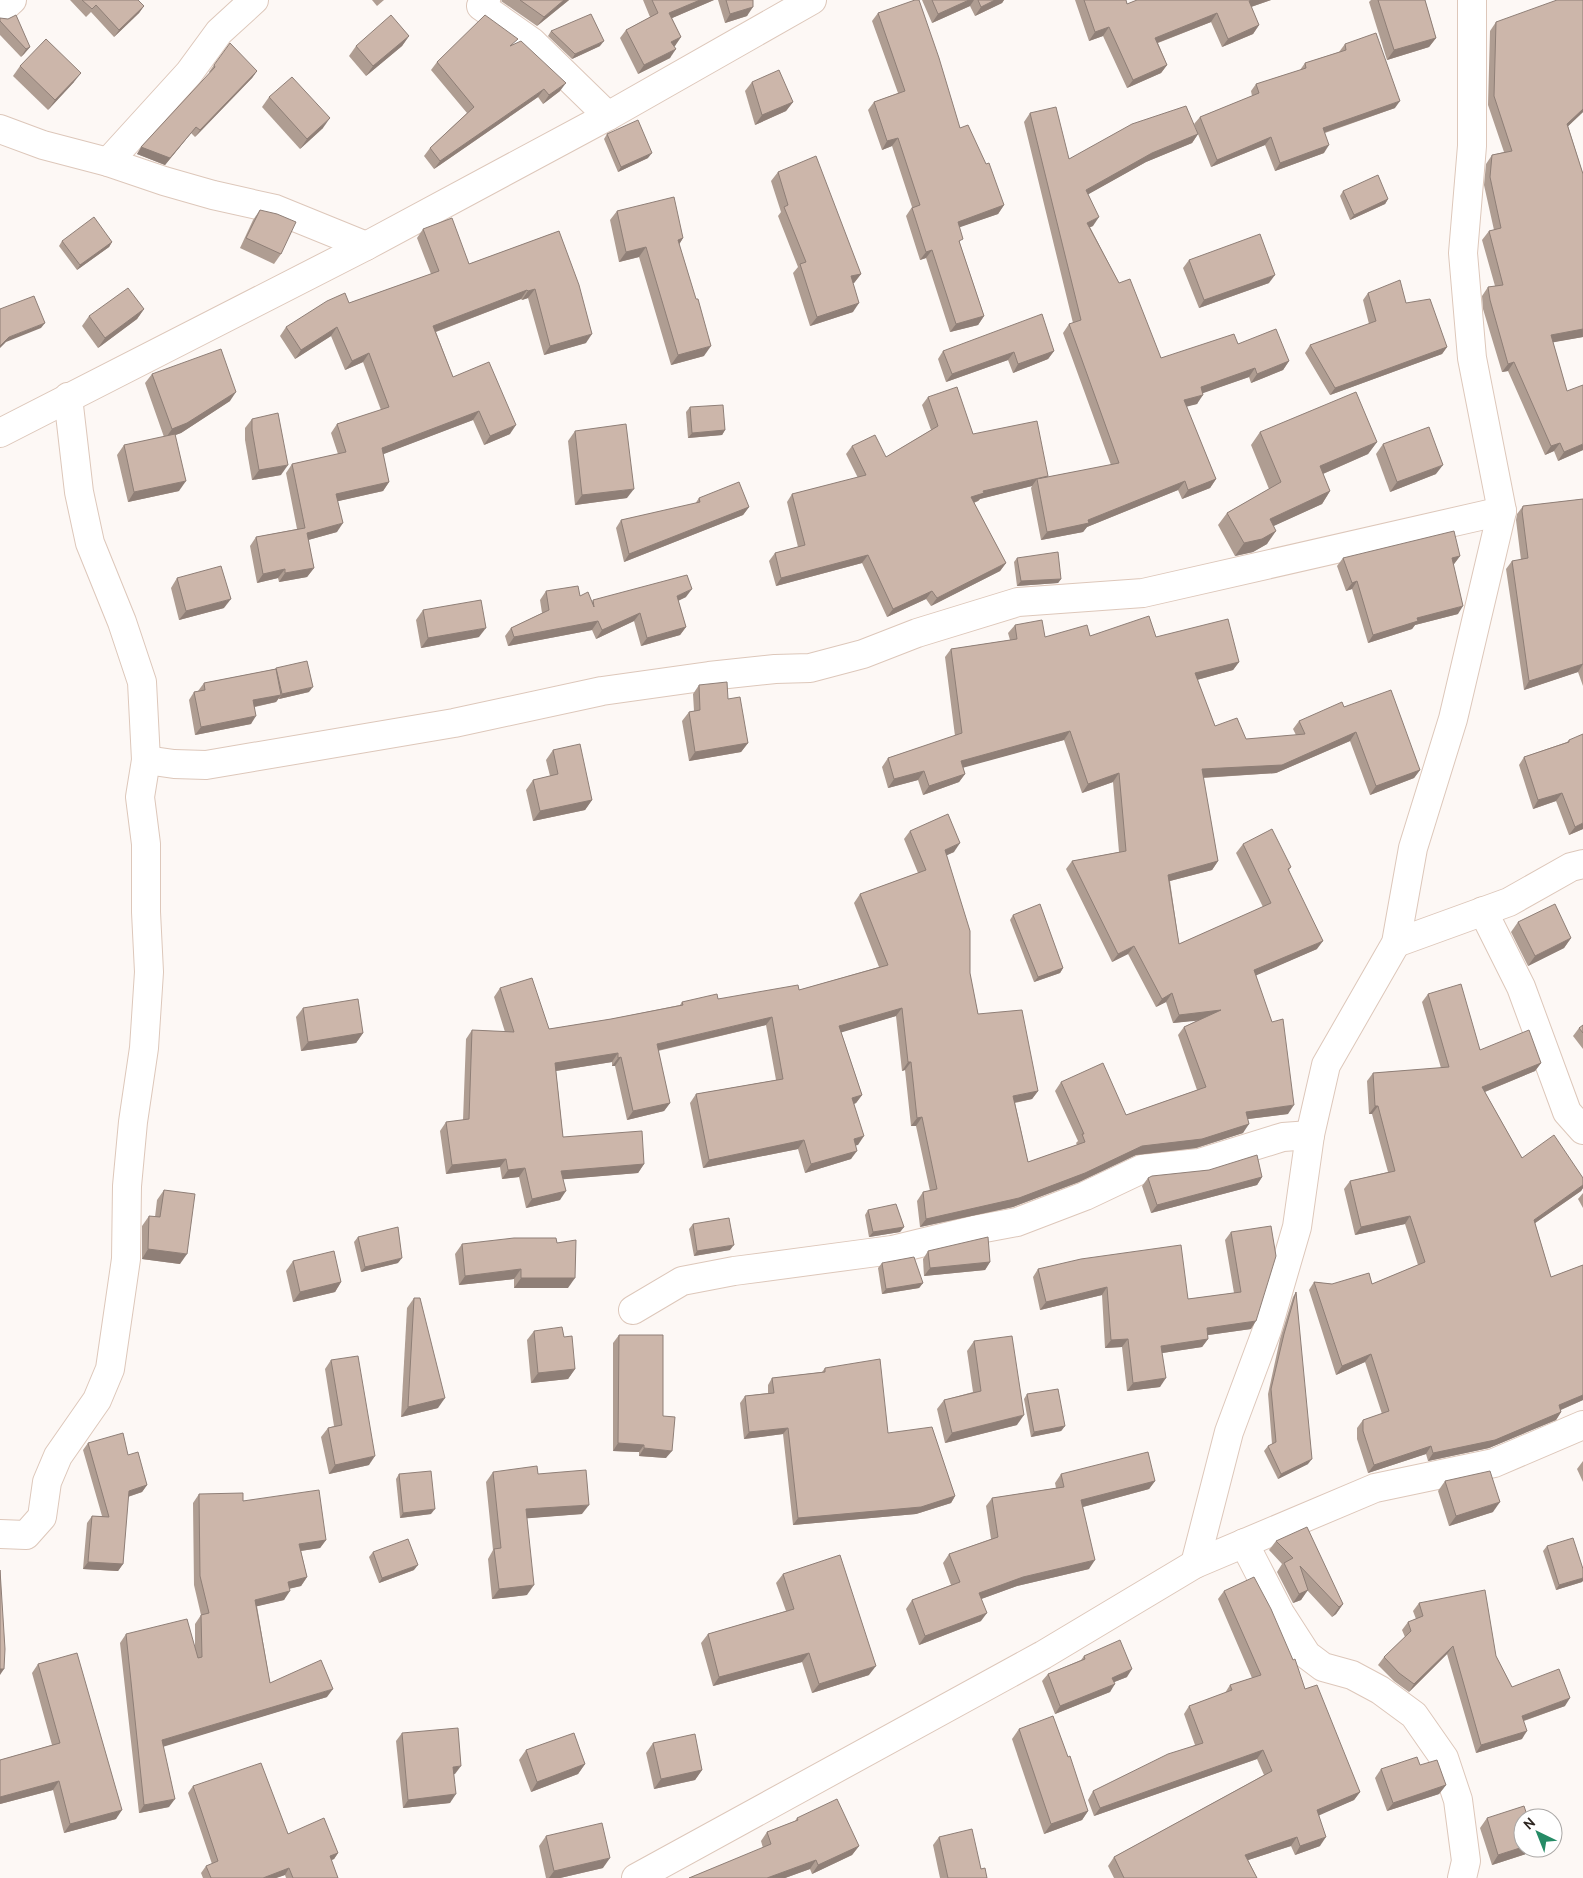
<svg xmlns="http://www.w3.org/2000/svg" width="1583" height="1878" font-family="Cabin,sans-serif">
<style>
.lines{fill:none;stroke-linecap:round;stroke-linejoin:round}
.street-casing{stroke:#ddc7ba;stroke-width:30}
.street{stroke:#fff;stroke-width:28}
.wall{fill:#af9d92}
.shaded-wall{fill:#8f7f77}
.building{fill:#ccb6aa;stroke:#8f7f77}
</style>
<rect width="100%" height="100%" fill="#fdf8f5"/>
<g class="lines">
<defs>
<g id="street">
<polyline points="486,0 481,6 532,42 608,116"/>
<polyline points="0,11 12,0"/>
<polyline points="0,129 43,145 108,162 164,181 213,195 275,209 366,246"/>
<polyline points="108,162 189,73 219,32 254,0"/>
<polyline points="0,433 366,246 608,116 812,0"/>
<polyline points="146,760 174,764 206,765 454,723 602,691 709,676 775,669 810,668 863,654 917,633 1018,602 1143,593 1502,511"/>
<polyline points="1483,911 1521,987 1567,1112 1583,1130"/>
<polyline points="1396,943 1509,902 1571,867 1583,864"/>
<polyline points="633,1310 682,1281 734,1271 892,1250 974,1230 1017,1222 1085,1196 1142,1169 1199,1163 1283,1137 1310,1135"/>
<polyline points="0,1534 26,1535 42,1517 47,1482 58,1456 97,1400 110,1369 126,1259 127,1186 133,1122 144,1048 149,972 146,912 146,844 140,797 146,760 142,682 122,622 90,543 79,492 68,397"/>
<polyline points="1244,1543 1280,1613 1307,1655 1323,1667 1352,1675 1380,1690 1414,1715 1444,1758 1458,1800 1466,1861 1462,1878"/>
<polyline points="1195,1564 1229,1432 1267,1330 1297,1227 1310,1135 1326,1065 1396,943 1413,848 1453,719 1502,511 1472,358 1463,253 1472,146 1472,0"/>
<polyline points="636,1878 1043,1655 1195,1564 1375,1488 1494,1463 1583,1425"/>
</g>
</defs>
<use href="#street" class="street-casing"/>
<use href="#street" class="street"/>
</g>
<g class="wall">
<polygon points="70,0 138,0 144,6 139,13 114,37 91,12 86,17"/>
<polygon points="372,0 384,0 377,6"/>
<polygon points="502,0 569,0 537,26 501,1"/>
<polygon points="643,0 714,0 672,18 681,37 674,46 670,58 638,74 620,38 626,30 650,17"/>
<polygon points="718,0 753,0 747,16 725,23"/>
<polygon points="922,0 1004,0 1002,3 975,16 970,6 932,23"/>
<polygon points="1075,0 1126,0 1127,4 1137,0 1271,0 1251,7 1259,25 1253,34 1222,47 1211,22 1158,43 1167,65 1161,73 1127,88 1103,36 1089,41"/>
<polygon points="1371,0 1425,0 1436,38 1429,47 1387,60 1369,2"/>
<polygon points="1583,0 1583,112 1568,126 1583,174 1583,337 1553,342 1583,450 1558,461 1554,451 1545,455 1508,371 1502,372 1483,309 1482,296 1488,287 1495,286 1482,240 1489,231 1494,230 1484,185 1486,164 1492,155 1504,152 1488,105 1490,31 1496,22"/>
<polygon points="878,13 960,128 1004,205 998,214 959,227 960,244 984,316 978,325 950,332 926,258 920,260 906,216 912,207 892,146 882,150 868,110 874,102 898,93 872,21"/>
<polygon points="0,18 30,47 24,54 21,57 0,35"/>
<polygon points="551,31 600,46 572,59 548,36"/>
<polygon points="409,36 402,46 366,76 349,56 356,46"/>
<polygon points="515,44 560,91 543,104 538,97 434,169 424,156 430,148 467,113 431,70 437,62"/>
<polygon points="1345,44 1395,108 1325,133 1324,153 1275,171 1265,145 1211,167 1194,124 1200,117 1252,96 1251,91 1256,84 1300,70 1305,63 1339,52"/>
<polygon points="214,65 257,71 252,78 195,137 191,133 165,165 137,154 210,73 209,72"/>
<polygon points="20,66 74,82 48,110 13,76"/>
<polygon points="752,82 793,102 786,111 755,125 745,91"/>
<polygon points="269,97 323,128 300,149 262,107"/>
<polygon points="1030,113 1069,159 1198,134 1192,143 1146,162 1088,194 1093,226 1090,227 1119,283 1161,358 1238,344 1289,361 1283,370 1251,383 1249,377 1202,393 1197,404 1186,406 1216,479 1210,488 1182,499 1178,490 1087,527 1083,532 1041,540 1031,488 1032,486 980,499 978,501 974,503 1006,563 1000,571 931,606 926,599 887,617 862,563 776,586 769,561 775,553 798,547 787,502 792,494 858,478 846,454 852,446 886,457 931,430 922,405 928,397 973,434 1048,476 1047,477 1111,465 1063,333 1069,324 1073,323 1024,122"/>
<polygon points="607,134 648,158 618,172 604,139"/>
<polygon points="778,172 861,274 854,283 853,283 853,312 810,326 793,273 798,267 778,216 781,212 771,181"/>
<polygon points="1343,191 1388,199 1385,204 1350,220 1340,196"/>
<polygon points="260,210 281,254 274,264 240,248 253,220"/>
<polygon points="617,211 683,238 679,244 704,356 671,365 639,257 619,262 610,220"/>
<polygon points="423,229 469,264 559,231 586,343 544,355 528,298 522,300 521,299 436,332 453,377 510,434 484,445 473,420 383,454 389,482 383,491 338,501 337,532 308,540 314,568 307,577 279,582 278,578 257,583 250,546 256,537 297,529 286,473 292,464 338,454 331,433 337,424 381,410 363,362 345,370 331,336 295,359 280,336 286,327 349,303 431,274 417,238"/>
<polygon points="62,241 112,242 109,247 77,270 59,246"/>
<polygon points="1189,260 1269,283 1199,308 1183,268"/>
<polygon points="1368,293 1406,303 1447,347 1442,354 1330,395 1305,353 1310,345 1369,324 1363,300"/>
<polygon points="144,309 137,319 98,348 82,326 89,316"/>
<polygon points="943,351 1054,351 1048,359 1013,373 1008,360 946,382 938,359"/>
<polygon points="152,374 230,401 181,433 175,435 179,491 128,502 117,455 124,445 164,437 145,383"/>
<polygon points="690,407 725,430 722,435 688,438 686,412"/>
<polygon points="252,419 281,475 252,480 245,440 245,428"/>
<polygon points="575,431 627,498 575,505 568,441"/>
<polygon points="1260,432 1377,442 1368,454 1323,474 1330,491 1322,504 1273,526 1267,544 1253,552 1235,556 1218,525 1227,513 1269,489 1251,445"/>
<polygon points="1383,444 1436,474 1390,492 1376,454"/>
<polygon points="699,498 749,507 743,515 624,562 616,528 621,520 695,504"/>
<polygon points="1583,499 1583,686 1578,672 1524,690 1506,569 1512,561 1521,560 1516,520 1517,514 1523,506"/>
<polygon points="1460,556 1454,564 1453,564 1458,614 1415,625 1412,629 1368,643 1352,589 1346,591 1337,566 1343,558"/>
<polygon points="1017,558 1061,579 1058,583 1017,586 1014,562"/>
<polygon points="177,578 224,608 179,620 171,588"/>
<polygon points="546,591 580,596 592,602 593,600 686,597 678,601 686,627 680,635 641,646 634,621 596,639 592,630 508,646 505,636 511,628 542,613 540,600"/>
<polygon points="423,610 479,637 421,648 416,620"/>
<polygon points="1015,625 1045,637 1090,636 1156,637 1239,662 1233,670 1197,680 1215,726 1246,739 1296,735 1293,729 1299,721 1344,707 1420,770 1414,778 1370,795 1350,741 1276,773 1203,778 1218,861 1212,870 1170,881 1179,944 1263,907 1236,853 1243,844 1291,867 1289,870 1317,949 1256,975 1288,1114 1248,1119 1243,1133 1196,1148 1136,1155 1079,1182 1013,1207 920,1227 917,1201 923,1192 930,1191 916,1126 911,1126 905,1070 902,1071 896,1016 841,1032 862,1095 856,1103 854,1104 858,1145 856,1145 851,1159 805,1173 798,1149 703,1168 690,1103 696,1094 776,1080 766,1025 658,1051 670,1103 664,1111 627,1120 615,1066 612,1066 612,1062 556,1071 563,1137 644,1164 638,1173 563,1179 560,1200 526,1208 519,1177 502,1179 500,1167 446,1174 440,1131 446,1122 463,1120 466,1039 472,1030 505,1032 494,997 500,988 549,1029 611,1019 680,1005 682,1002 718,999 799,990 879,967 854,903 860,894 918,873 904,839 910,831 954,852 946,855 978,1014 1038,1091 1032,1099 1015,1103 1028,1162 1077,1145 1076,1143 1078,1141 1055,1091 1061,1082 1126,1115 1197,1090 1178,1035 1184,1027 1198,1020 1173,1023 1166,1002 1156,1007 1128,954 1112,962 1066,869 1072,861 1119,852 1113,782 1082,793 1064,740 963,767 965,774 959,782 923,795 918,780 888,788 882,767 888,758 955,736 945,657 951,649 1010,640 1008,633"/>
<polygon points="276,668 309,692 279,699 279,698 276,702 255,707 251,724 195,735 189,700 194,692 198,691 204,683 275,669"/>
<polygon points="699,685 728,699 748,743 741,752 689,761 682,721 689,712 694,711 693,694"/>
<polygon points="1569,740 1583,829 1569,835 1556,801 1533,809 1519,765 1524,757 1567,742"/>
<polygon points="553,750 592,800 585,810 533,821 526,790 533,780 550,776 546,760"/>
<polygon points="1013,915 1063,968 1060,973 1034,982 1010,920"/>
<polygon points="1518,922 1571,938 1564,948 1528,966 1511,932"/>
<polygon points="1428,994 1480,1050 1541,1063 1535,1071 1485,1092 1522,1158 1583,1178 1583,1188 1581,1191 1535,1223 1551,1277 1583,1265 1583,1400 1561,1410 1561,1412 1556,1420 1489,1448 1428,1461 1426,1454 1368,1473 1357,1439 1357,1428 1363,1420 1382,1414 1365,1362 1336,1375 1309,1290 1314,1282 1332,1284 1372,1284 1418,1265 1405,1224 1355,1235 1344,1189 1350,1181 1388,1172 1372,1114 1369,1114 1367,1081 1373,1073 1441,1068 1422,1002"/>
<polygon points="303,1008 363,1033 356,1043 301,1051 296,1017"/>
<polygon points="1583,1025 1583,1049 1573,1036 1579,1028"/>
<polygon points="1209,1170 1262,1177 1257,1185 1151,1213 1142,1186 1148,1178"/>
<polygon points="164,1190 180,1264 142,1259 142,1226 149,1216 155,1217 157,1200"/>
<polygon points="1583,1193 1583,1208 1578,1199"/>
<polygon points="868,1210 904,1227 900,1232 869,1237 865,1215"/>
<polygon points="693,1224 730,1250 694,1256 689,1229"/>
<polygon points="1231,1232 1251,1329 1208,1335 1208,1339 1202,1347 1162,1353 1160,1387 1127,1391 1122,1347 1105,1348 1102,1295 1040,1310 1033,1277 1038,1269 1188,1299 1234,1293 1225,1240"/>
<polygon points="358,1237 398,1263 361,1272 354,1242"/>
<polygon points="462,1244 568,1288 514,1288 514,1279 459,1285 455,1254"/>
<polygon points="928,1251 990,1262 985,1270 924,1276 923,1259"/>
<polygon points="293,1261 341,1282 335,1292 293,1302 286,1271"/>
<polygon points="882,1263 923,1283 919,1288 882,1294 878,1268"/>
<polygon points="1296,1292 1308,1464 1278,1479 1264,1451 1268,1446 1272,1444 1268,1394 1280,1339 1293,1297"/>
<polygon points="414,1298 438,1408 401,1417 407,1308"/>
<polygon points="534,1331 564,1337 575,1369 568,1379 531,1383 527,1340"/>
<polygon points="619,1335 663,1416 666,1458 639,1456 639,1452 613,1451 613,1343"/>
<polygon points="974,1341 1017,1425 945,1443 937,1409 944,1400 973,1392 967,1351"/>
<polygon points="331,1360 369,1465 329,1474 321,1437 328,1428 334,1426 325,1369"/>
<polygon points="825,1368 888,1433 955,1496 951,1503 916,1514 793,1525 783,1434 744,1439 740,1403 745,1396 768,1393 768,1385 772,1378 822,1372"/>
<polygon points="1027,1394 1065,1426 1061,1431 1031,1437 1024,1399"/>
<polygon points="88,1443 128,1455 147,1485 142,1492 128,1497 123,1564 118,1571 83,1569 87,1523 92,1516 102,1516 83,1450"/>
<polygon points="1583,1461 1583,1482 1577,1469"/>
<polygon points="493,1472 538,1474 582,1514 527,1518 527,1595 492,1599 488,1559 493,1550 486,1482"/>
<polygon points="399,1474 431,1514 400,1518 396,1479"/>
<polygon points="1061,1474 1155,1481 1149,1489 1083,1507 1089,1569 1017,1586 981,1599 981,1621 919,1645 906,1609 912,1600 951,1585 943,1563 949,1554 991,1539 986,1506 992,1498 1056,1488 1055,1483"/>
<polygon points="1445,1481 1493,1512 1449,1526 1438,1491"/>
<polygon points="199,1494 243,1501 326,1540 320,1548 301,1551 307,1577 301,1586 289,1589 284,1600 257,1606 270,1683 327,1697 163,1746 169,1807 139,1813 120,1643 126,1634 195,1650 195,1624 201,1615 194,1585 193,1503"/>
<polygon points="1276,1541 1343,1604 1336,1614 1332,1617 1307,1590 1301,1600 1293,1603 1277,1572 1282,1564 1269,1550"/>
<polygon points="1547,1546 1582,1582 1556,1590 1543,1551"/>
<polygon points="373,1552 414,1570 379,1583 369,1557"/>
<polygon points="783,1574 869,1675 812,1693 802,1662 713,1686 701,1643 708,1634 786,1611 776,1583"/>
<polygon points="1224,1591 1305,1689 1360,1792 1354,1800 1318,1815 1320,1846 1295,1855 1291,1846 1248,1860 1257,1878 1114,1878 1108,1866 1114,1857 1264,1775 1257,1759 1094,1816 1088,1800 1093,1791 1195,1745 1184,1714 1189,1706 1225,1693 1230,1685 1252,1678 1218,1599"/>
<polygon points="1419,1603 1496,1656 1512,1687 1565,1706 1524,1721 1522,1739 1476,1753 1447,1654 1409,1692 1394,1681 1378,1665 1384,1657 1405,1637 1402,1630 1408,1622 1416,1619 1413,1611"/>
<polygon points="1084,1656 1127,1677 1114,1682 1110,1692 1055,1714 1042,1681 1048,1674 1081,1660"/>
<polygon points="38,1664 116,1819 64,1833 53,1790 0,1804 0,1760 52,1745 32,1673"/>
<polygon points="1019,1729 1088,1811 1082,1820 1044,1834 1012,1739"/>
<polygon points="402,1733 455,1774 454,1774 450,1803 403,1808 396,1741"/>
<polygon points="653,1743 702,1770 695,1780 654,1789 646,1753"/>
<polygon points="526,1750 585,1764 578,1774 531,1792 519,1760"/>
<polygon points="1420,1765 1446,1785 1439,1794 1387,1811 1375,1778 1381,1769"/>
<polygon points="193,1786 288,1834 338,1853 334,1859 331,1860 338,1878 286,1878 285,1875 276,1878 203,1878 201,1873 206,1866 212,1864 188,1793"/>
<polygon points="797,1818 859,1846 852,1855 812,1874 810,1869 785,1878 689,1878 763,1848 761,1841 767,1832 795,1821"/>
<polygon points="1487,1818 1523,1848 1532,1848 1529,1853 1492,1865 1480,1828"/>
<polygon points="546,1836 603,1868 560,1878 546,1878 539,1846"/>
<polygon points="939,1837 981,1869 987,1878 940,1878 933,1845"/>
</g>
<g class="shaded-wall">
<polygon points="564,0 569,0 537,26 544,17"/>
<polygon points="700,0 714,0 663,22 669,13"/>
<polygon points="969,0 974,0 970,6 932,23 938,14"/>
<polygon points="995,0 1004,0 1002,3 975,16 981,7"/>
<polygon points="1252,0 1271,0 1242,10 1249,1"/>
<polygon points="144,6 139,13 114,37 119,30"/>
<polygon points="753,7 747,16 725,23 730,14"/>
<polygon points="1217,13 1211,22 1149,46 1155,38"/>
<polygon points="1259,25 1253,34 1222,47 1228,39"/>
<polygon points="1109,27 1103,36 1089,41 1095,32"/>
<polygon points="409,36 402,46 366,76 373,66"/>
<polygon points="681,37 675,46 665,50 671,42"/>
<polygon points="1436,38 1429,47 1387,60 1394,50"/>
<polygon points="604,41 600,46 572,59 575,54"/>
<polygon points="30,47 24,54 21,57 26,49"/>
<polygon points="676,49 670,58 638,74 644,65"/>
<polygon points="1167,65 1161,73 1127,88 1133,80"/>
<polygon points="257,71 252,78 195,137 200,130"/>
<polygon points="81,73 74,82 48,110 55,100"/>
<polygon points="566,83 560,91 543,104 549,95"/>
<polygon points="544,89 538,97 434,169 440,161"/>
<polygon points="1400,101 1395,108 1317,135 1323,128"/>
<polygon points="793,102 786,111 755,125 762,115"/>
<polygon points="1583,109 1583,112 1561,133 1567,124"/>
<polygon points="330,118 323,128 300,149 307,139"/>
<polygon points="196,127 165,165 137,154 141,147"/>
<polygon points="1198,134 1192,143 1146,162 1080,199 1086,190 1152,153"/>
<polygon points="1271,137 1265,145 1211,167 1217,160"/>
<polygon points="898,138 892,146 882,150 887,141"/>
<polygon points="1329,145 1324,153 1275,171 1280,163"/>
<polygon points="652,153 648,158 618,172 621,167"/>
<polygon points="1388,199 1385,204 1350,220 1354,215"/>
<polygon points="1004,205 998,214 952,230 958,222"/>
<polygon points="1099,217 1093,226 1081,231 1087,223"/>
<polygon points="683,238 677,248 678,240"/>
<polygon points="112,242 109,247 77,270 80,265"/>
<polygon points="646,247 639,257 619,262 626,252"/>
<polygon points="932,250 926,258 920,260 926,252"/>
<polygon points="861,274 854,283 844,285 851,276"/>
<polygon points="1275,275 1269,283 1199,308 1204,300"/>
<polygon points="535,289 528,298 522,300 528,291"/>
<polygon points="527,290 521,299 427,335 433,326"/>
<polygon points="859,303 853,312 810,326 817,317"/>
<polygon points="144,309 137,319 98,348 105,338"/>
<polygon points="984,316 978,325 950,332 956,324"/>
<polygon points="45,323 41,328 6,342 0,348 0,346 9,337"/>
<polygon points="337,327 331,336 295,359 301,350"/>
<polygon points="1583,329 1583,337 1544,344 1551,335"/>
<polygon points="592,334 586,343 544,355 550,346"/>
<polygon points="711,346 704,356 671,365 678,355"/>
<polygon points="1447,347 1442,354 1330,395 1335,388"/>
<polygon points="1054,351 1048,359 1013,373 1018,364"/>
<polygon points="1014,352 1008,360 946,382 952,374"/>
<polygon points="369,353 363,362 345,370 352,361"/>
<polygon points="1289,361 1283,370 1251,383 1257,374"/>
<polygon points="1514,362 1508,371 1502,372 1508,364"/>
<polygon points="1255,368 1249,377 1195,396 1201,387"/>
<polygon points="236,392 230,401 181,433 165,439 172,429"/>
<polygon points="1203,395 1197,404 1178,409 1184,400"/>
<polygon points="479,411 473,420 376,457 382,448"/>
<polygon points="516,425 510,434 484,445 490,436"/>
<polygon points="725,430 722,435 688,438 692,433"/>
<polygon points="1377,442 1368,454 1311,479 1320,466"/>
<polygon points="1560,443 1554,451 1545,455 1551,446"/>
<polygon points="1583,444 1583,450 1558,461 1564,452"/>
<polygon points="288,465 281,475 252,480 259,470"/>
<polygon points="1443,465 1436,474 1390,492 1397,482"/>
<polygon points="1048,476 1043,484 1037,479 1032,486 980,499 978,501 965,505 971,497 983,491"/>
<polygon points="1216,479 1210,488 1182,499 1188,490"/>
<polygon points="186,481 179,491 128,502 134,492"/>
<polygon points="1185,481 1178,490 1087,527 1083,532 1041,540 1047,532 1088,520"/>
<polygon points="389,482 383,491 330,503 336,494"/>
<polygon points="634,489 627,498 575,505 582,495"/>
<polygon points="1330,491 1322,504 1261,532 1270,519"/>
<polygon points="749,507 743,515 624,562 629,554"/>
<polygon points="343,523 337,532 301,542 307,533"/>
<polygon points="1276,531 1267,544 1253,552 1235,556 1244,543"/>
<polygon points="868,555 862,563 776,586 781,578"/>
<polygon points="1460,556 1454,564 1446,566 1452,558"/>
<polygon points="1006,563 1000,571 931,606 937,598"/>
<polygon points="314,568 307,577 279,582 285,573"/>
<polygon points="285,569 278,578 257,583 263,574"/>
<polygon points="1061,579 1058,583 1017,586 1021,581"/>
<polygon points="1357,581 1352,589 1346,591 1352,583"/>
<polygon points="692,589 686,597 671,604 677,596"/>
<polygon points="932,591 926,599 887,617 893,609"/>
<polygon points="231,599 224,608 179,620 186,611"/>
<polygon points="1463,606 1458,614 1415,625 1412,629 1368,643 1373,635 1417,618"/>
<polygon points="640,613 634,621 596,639 602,630"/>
<polygon points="598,621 592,630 508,646 514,637"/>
<polygon points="686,627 680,635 641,646 647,638"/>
<polygon points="486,628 479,637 421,648 428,638"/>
<polygon points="1239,662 1233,670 1189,682 1195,673"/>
<polygon points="1583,664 1578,672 1524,690 1529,681"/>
<polygon points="313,687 309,692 279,699 282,694"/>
<polygon points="281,695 276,702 248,708 253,700"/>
<polygon points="256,716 251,724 195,735 201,727"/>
<polygon points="1070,731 1064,740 955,770 961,761"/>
<polygon points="1356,732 1350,741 1276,773 1196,778 1202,769"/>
<polygon points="748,743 741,752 689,761 695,752"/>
<polygon points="1420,770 1414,778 1370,795 1376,786"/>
<polygon points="924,771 918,780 888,788 894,779"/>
<polygon points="1119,773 1113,782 1082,793 1088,784"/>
<polygon points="965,774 959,782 923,795 929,786"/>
<polygon points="1562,793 1556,801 1533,809 1538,800"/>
<polygon points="592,800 585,810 533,821 540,811"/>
<polygon points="1583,823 1583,829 1569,835 1575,827"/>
<polygon points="960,843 954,852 939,859 945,850"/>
<polygon points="1218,861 1212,870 1162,883 1168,875"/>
<polygon points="1571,938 1564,948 1528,966 1535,956"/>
<polygon points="1323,941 1317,949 1248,979 1254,970"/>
<polygon points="1134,946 1128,954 1112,962 1118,954"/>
<polygon points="1063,968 1060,973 1034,982 1038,977"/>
<polygon points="1172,993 1166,1002 1156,1007 1162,999"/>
<polygon points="902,1008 896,1016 833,1035 839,1026"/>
<polygon points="1221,1010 1215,1019 1173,1023 1179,1015"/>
<polygon points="772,1017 766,1025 651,1052 657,1044"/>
<polygon points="363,1033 356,1043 301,1051 308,1042"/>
<polygon points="618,1053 612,1062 549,1072 555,1063"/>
<polygon points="621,1057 615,1066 612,1066 618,1058"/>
<polygon points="908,1062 911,1062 905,1070 902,1071"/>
<polygon points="1541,1063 1535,1071 1477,1095 1482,1087"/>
<polygon points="1038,1091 1032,1099 1007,1104 1013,1096"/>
<polygon points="862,1095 856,1103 846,1107 852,1098"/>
<polygon points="670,1103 664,1111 627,1120 633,1111"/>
<polygon points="1294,1105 1288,1114 1240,1120 1246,1112"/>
<polygon points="1375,1106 1378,1106 1372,1114 1369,1114"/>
<polygon points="922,1117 916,1126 911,1126 917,1118"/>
<polygon points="1249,1124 1243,1133 1196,1148 1136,1155 1079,1182 1013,1207 920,1227 926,1219 1142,1146"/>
<polygon points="864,1136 858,1145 848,1147 854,1139"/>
<polygon points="804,1140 798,1149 703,1168 709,1160"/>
<polygon points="857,1151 851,1159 805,1173 811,1164"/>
<polygon points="506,1159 500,1167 446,1174 452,1165"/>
<polygon points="644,1164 638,1173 555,1180 561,1171"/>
<polygon points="525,1168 519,1177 502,1179 508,1170"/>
<polygon points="1262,1177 1257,1185 1151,1213 1157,1205"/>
<polygon points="1583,1185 1583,1188 1581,1191 1528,1228 1534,1220"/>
<polygon points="566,1191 560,1200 526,1208 532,1199"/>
<polygon points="1410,1216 1405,1224 1355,1235 1361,1227"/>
<polygon points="904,1227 900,1232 869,1237 873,1232"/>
<polygon points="734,1245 730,1250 694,1256 697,1251"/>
<polygon points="148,1249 187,1254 180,1264 142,1259"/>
<polygon points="402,1258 398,1263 361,1272 365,1267"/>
<polygon points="990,1262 985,1270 924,1276 930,1268"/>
<polygon points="521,1269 514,1279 459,1285 465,1276"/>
<polygon points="521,1278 575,1278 568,1288 514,1288"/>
<polygon points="341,1282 335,1292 293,1302 300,1292"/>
<polygon points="923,1283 919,1288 882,1294 886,1289"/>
<polygon points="1107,1287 1102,1295 1040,1310 1046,1302"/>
<polygon points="1256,1321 1251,1329 1201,1336 1207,1328"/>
<polygon points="1128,1339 1122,1347 1105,1348 1111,1340"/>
<polygon points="1208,1339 1202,1347 1156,1354 1161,1346"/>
<polygon points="1371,1354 1365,1362 1336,1375 1342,1366"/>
<polygon points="575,1369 568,1379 531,1383 538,1373"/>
<polygon points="1166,1378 1160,1387 1127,1391 1133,1383"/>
<polygon points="1583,1395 1583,1400 1553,1413 1559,1405"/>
<polygon points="445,1398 438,1408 401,1417 408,1407"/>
<polygon points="1561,1412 1556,1420 1489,1448 1428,1461 1433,1453"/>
<polygon points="1024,1415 1017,1425 945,1443 952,1433"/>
<polygon points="1065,1426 1061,1431 1031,1437 1034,1432"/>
<polygon points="788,1428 783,1434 744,1439 749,1432"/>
<polygon points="618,1443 644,1445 639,1452 613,1451"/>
<polygon points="1431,1446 1426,1454 1368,1473 1374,1465"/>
<polygon points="644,1448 672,1451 666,1458 639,1456"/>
<polygon points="375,1456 369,1465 329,1474 335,1465"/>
<polygon points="1312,1459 1308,1464 1278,1479 1281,1474"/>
<polygon points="1155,1481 1149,1489 1075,1509 1081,1500"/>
<polygon points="147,1485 142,1492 124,1498 129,1491"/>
<polygon points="955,1496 951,1503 916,1514 793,1525 798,1518"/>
<polygon points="1500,1502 1493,1512 1449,1526 1456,1516"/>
<polygon points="589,1505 582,1514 519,1519 526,1509"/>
<polygon points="435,1509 431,1514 400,1518 403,1513"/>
<polygon points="326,1540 320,1548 293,1552 299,1544"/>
<polygon points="1095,1560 1089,1569 1017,1586 973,1602 979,1593 1023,1577"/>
<polygon points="88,1562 123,1564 118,1571 83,1569"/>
<polygon points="418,1565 414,1570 379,1583 382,1578"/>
<polygon points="307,1577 301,1586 282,1590 288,1582"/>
<polygon points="1583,1578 1583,1581 1582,1582 1556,1590 1559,1585"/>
<polygon points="534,1585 527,1595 492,1599 499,1589"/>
<polygon points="1308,1590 1301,1600 1293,1603 1299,1594"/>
<polygon points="290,1591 284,1600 250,1608 255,1600"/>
<polygon points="1343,1604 1336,1614 1332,1617 1339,1607"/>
<polygon points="987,1613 981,1621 919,1645 925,1636"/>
<polygon points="1453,1646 1447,1654 1409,1692 1414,1684"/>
<polygon points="809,1653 802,1662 713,1686 719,1677"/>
<polygon points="876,1666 869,1675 812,1693 819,1684"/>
<polygon points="0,1669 4,1669 0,1675"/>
<polygon points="1132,1669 1127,1677 1107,1685 1112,1678"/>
<polygon points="1115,1684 1110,1692 1055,1714 1060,1706"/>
<polygon points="333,1689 327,1697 156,1749 162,1740"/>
<polygon points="1570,1698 1565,1706 1517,1723 1522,1716"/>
<polygon points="1527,1731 1522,1739 1476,1753 1481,1745"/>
<polygon points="1263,1750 1257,1759 1094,1816 1100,1808"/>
<polygon points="585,1764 578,1774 531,1792 537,1782"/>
<polygon points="461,1766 455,1774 447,1775 453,1767"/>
<polygon points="702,1770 695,1780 654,1789 661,1779"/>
<polygon points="59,1781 53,1790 0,1804 0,1797"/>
<polygon points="1446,1785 1439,1794 1387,1811 1393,1803"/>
<polygon points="1360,1792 1354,1800 1311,1819 1317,1810"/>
<polygon points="456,1794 450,1803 403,1808 408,1800"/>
<polygon points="175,1799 169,1807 139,1813 144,1805"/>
<polygon points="122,1810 116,1819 64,1833 70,1824"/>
<polygon points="1088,1811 1082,1820 1044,1834 1051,1824"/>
<polygon points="1297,1837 1291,1846 1239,1863 1245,1855"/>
<polygon points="1326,1837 1320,1846 1295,1855 1300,1846"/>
<polygon points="859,1846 852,1855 812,1874 818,1865"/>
<polygon points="1523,1847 1523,1848 1532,1848 1529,1853 1492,1865 1498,1855"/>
<polygon points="338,1853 334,1859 325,1863 330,1856"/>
<polygon points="610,1858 603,1868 560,1878 549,1878 554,1871"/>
<polygon points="816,1860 810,1869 785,1878 767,1878"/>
<polygon points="289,1868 285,1875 276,1878 263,1878"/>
</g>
<g class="building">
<polygon points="82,0 138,0 144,6 119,30 96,5 92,9"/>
<polygon points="520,0 564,0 544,17"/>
<polygon points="652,0 700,0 669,13 681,37 671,42 676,49 644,65 626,30 658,13"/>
<polygon points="726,0 753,0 753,7 730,14"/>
<polygon points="915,0 919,0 939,58 960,128 968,125 986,164 989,163 1004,205 958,222 963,239 959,241 984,316 956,324 932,250 926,252 912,208 920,205 898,138 887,141 874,102 905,91 878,13"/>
<polygon points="932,0 969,0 938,14"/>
<polygon points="978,0 995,0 981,7"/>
<polygon points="1084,0 1126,0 1127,4 1137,0 1252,0 1249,1 1259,25 1228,39 1217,13 1155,38 1167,65 1133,80 1109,27 1095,32"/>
<polygon points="1378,0 1425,0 1436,38 1394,50"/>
<polygon points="1557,0 1583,0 1583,109 1567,124 1583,174 1583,329 1551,335 1567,391 1583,385 1583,444 1564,452 1560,443 1551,446 1514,362 1508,364 1490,300 1488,287 1503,285 1489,231 1501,228 1490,177 1492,155 1512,151 1494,96 1496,22"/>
<polygon points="591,14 604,41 575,54 551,31"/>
<polygon points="16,15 30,47 26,49 0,21 0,18 8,19"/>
<polygon points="391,15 409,36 373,66 356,46"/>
<polygon points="485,15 518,39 510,46 521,41 566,83 549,95 544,89 440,161 430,148 474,107 437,62"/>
<polygon points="1376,33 1400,101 1323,128 1329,145 1280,163 1271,137 1217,160 1200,117 1259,93 1256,84 1306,68 1305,63 1346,50 1345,44"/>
<polygon points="46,39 81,73 55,100 20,66"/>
<polygon points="230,43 257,71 200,130 196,127 170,158 141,147 215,67 214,65"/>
<polygon points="779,70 793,102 762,115 752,82"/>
<polygon points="292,77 330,118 307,139 269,97"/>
<polygon points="1186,106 1198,134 1152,153 1086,190 1099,217 1087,223 1119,283 1130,279 1161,358 1234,334 1238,344 1276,329 1289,361 1257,374 1255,368 1201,387 1203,395 1184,400 1216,479 1188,490 1185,481 1088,520 1089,523 1047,532 1037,479 1119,463 1069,324 1081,320 1030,113 1056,107 1069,159 1132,124"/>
<polygon points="638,120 652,153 621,167 607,134"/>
<polygon points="816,156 861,274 851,276 859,303 817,317 800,264 806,262 784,207 788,205 778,172"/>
<polygon points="1378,175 1388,199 1354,215 1343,191"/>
<polygon points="674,197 683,238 678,240 696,299 698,299 711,346 678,355 646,247 626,252 617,211"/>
<polygon points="260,210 277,214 296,222 281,254 246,238"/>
<polygon points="94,217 112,242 80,265 62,241"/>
<polygon points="452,218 469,264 559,231 579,285 592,334 550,346 535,289 528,291 527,290 433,326 453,377 489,362 516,425 490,436 479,411 382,448 389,482 336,494 343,523 307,533 314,568 285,573 285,569 263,574 256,537 305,528 292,464 346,452 337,424 389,407 369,353 352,361 337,327 301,350 286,327 327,301 345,293 349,303 439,271 423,229"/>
<polygon points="1260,234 1275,275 1204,300 1189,260"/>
<polygon points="1400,280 1406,303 1430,299 1447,347 1335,388 1310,345 1376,321 1368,293"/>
<polygon points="128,288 144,309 105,338 89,316"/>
<polygon points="34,296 45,323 9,337 0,346 0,309"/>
<polygon points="1042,314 1054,351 1018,364 1014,352 952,374 943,351"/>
<polygon points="221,349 236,392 187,423 172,429 152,374"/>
<polygon points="957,387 973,434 1037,421 1048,476 983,491 984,493 971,497 1006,563 937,598 932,591 893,609 868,555 781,578 775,553 805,545 792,494 866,475 852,446 875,435 886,457 938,426 928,397"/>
<polygon points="1356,392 1377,442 1320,466 1330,491 1270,519 1276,531 1262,539 1244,543 1227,513 1281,482 1260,432"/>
<polygon points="723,405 725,430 692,433 690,407"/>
<polygon points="278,413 288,465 259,470 252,430 252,419"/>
<polygon points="626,424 634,489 582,495 575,431"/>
<polygon points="1429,427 1443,465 1397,482 1383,444"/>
<polygon points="175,434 186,481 134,492 124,445"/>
<polygon points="739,482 749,507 629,554 621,520 700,502 699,498"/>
<polygon points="1583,499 1583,664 1529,681 1512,561 1528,558 1522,511 1523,506"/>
<polygon points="1454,531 1460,556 1452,558 1463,606 1417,618 1418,621 1373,635 1357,581 1352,583 1343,558"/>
<polygon points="1058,552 1061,579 1021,581 1017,558"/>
<polygon points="221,566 231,599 186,611 177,578"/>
<polygon points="687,575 692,589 677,596 686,627 647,638 640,613 602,630 598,621 514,637 511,628 549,610 546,591 578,586 580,596 588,592 594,607 593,600"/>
<polygon points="481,600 486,628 428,638 423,610"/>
<polygon points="1149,616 1156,637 1228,619 1239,662 1195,673 1215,726 1237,718 1246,739 1305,734 1299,721 1342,702 1344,707 1391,690 1420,770 1376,786 1356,732 1282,765 1202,769 1218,861 1168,875 1179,944 1271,903 1243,844 1272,829 1291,867 1288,869 1323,941 1254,970 1272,1022 1283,1019 1294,1105 1246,1112 1249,1124 1202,1139 1142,1146 1085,1173 1019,1198 926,1219 923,1192 937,1189 922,1117 917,1118 911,1062 908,1062 902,1008 839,1026 862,1095 852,1098 864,1136 854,1139 857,1151 811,1164 804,1140 709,1160 696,1094 783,1079 772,1017 657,1044 670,1103 633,1111 621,1057 618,1058 618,1053 555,1063 563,1137 642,1131 644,1164 561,1171 566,1191 532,1199 525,1168 508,1170 506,1159 452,1165 446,1122 469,1119 472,1030 514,1032 500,988 532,978 549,1029 611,1019 683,1005 682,1002 717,994 718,999 798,985 799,990 888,965 860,894 926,870 910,831 948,814 960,843 945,850 970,931 970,973 978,1014 1022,1010 1038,1091 1013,1096 1028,1162 1085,1142 1082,1134 1084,1134 1061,1082 1103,1063 1126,1115 1206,1087 1184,1027 1221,1010 1179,1015 1172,993 1162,999 1134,946 1118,954 1072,861 1126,851 1119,773 1088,784 1070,731 961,761 965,774 929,786 924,771 894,779 888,758 962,733 951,649 1017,639 1015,625 1042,620 1045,637 1087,625 1090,636"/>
<polygon points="307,661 313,687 282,694 276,668"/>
<polygon points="276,669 281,695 253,700 256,716 201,727 194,692 205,690 204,683"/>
<polygon points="727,682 728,699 740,697 748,743 695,752 689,712 700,710 699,685"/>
<polygon points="1583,734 1583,823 1575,827 1562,793 1538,800 1524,757 1569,742 1569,740"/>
<polygon points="580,744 592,800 540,811 533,780 558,774 553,750"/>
<polygon points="1040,904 1063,968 1038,977 1013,915"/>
<polygon points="1555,904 1571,938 1535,956 1518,922"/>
<polygon points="1461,984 1480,1050 1529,1030 1541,1063 1482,1087 1522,1158 1554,1135 1583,1178 1583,1185 1534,1220 1551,1277 1583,1265 1583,1395 1559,1405 1561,1412 1495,1440 1433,1453 1431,1446 1374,1465 1363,1431 1363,1420 1389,1411 1371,1354 1342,1366 1314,1282 1332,1284 1369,1273 1372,1284 1425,1262 1410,1216 1361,1227 1350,1181 1395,1171 1378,1106 1375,1106 1373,1073 1449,1067 1428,994"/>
<polygon points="358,999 363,1033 308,1042 303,1008"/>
<polygon points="1583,1025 1583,1033 1579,1028"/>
<polygon points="1257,1155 1262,1177 1157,1205 1148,1178 1152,1176 1209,1170"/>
<polygon points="164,1190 195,1194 187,1254 148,1249 149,1216 160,1217"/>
<polygon points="896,1204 904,1227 873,1232 868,1210"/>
<polygon points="729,1218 734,1245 697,1251 693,1224"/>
<polygon points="1271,1226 1276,1256 1256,1321 1207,1328 1208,1339 1161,1346 1166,1378 1133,1383 1128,1339 1111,1340 1107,1287 1046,1302 1038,1269 1081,1259 1181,1245 1188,1299 1241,1292 1231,1232"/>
<polygon points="398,1227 402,1258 365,1267 358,1237"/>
<polygon points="988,1237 990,1262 930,1268 928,1251"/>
<polygon points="514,1238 556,1238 557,1243 576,1240 575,1278 521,1278 521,1269 465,1276 462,1244"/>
<polygon points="334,1251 341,1282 300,1292 293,1261"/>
<polygon points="914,1257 923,1283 886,1289 882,1263"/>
<polygon points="1296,1292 1312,1459 1281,1474 1268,1446 1276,1442 1271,1389 1284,1334"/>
<polygon points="414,1298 420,1298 445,1398 408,1407"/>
<polygon points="562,1327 564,1337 572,1336 575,1369 538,1373 534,1331"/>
<polygon points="619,1335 663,1335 663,1416 675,1417 672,1451 644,1448 644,1445 618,1443"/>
<polygon points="1012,1336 1024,1415 952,1433 944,1400 981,1391 974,1341"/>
<polygon points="358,1356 375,1456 335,1465 328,1428 342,1425 331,1360"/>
<polygon points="880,1359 888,1433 932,1427 955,1496 921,1507 798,1518 788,1428 749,1432 745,1396 774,1393 772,1378 825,1372 825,1368"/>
<polygon points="1058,1389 1065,1426 1034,1432 1027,1394"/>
<polygon points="123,1433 128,1455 138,1452 147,1485 129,1491 123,1564 88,1562 92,1516 109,1517 88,1443"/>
<polygon points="1148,1452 1155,1481 1081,1500 1095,1560 1023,1577 979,1593 987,1613 925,1636 912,1600 960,1582 949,1554 998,1537 992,1498 1064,1487 1061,1474"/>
<polygon points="537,1466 538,1474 586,1470 589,1505 526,1509 534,1585 499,1589 494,1549 501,1548 493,1472"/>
<polygon points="431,1471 435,1509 403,1513 399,1474"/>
<polygon points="1490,1471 1500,1502 1456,1516 1445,1481"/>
<polygon points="319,1490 326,1540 299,1544 307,1577 288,1582 290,1591 255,1600 270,1683 321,1660 333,1689 162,1740 175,1799 144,1805 126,1634 187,1619 198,1658 202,1657 201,1615 209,1613 200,1576 199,1494 243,1493 243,1501"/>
<polygon points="1307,1527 1343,1604 1339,1607 1300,1566 1308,1590 1299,1594 1284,1563 1293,1558 1276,1541"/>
<polygon points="1573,1538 1583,1569 1583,1578 1559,1585 1547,1546"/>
<polygon points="408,1539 418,1565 382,1578 373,1552"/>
<polygon points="840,1555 876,1666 819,1684 809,1653 719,1677 708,1634 794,1609 783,1574"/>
<polygon points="0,1570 5,1649 4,1669 0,1669"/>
<polygon points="1254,1577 1271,1609 1293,1660 1295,1659 1305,1689 1317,1685 1360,1792 1317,1810 1326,1837 1300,1846 1297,1837 1245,1855 1257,1878 1124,1878 1114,1857 1272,1771 1263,1750 1100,1808 1093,1791 1168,1754 1203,1743 1189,1706 1232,1690 1230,1685 1261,1675 1224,1591"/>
<polygon points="1485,1590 1496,1656 1512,1687 1559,1669 1570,1698 1522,1716 1527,1731 1481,1745 1453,1646 1414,1684 1399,1673 1384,1657 1411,1631 1408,1622 1423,1616 1419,1603"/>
<polygon points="1120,1640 1132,1669 1112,1678 1115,1684 1060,1706 1048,1674 1085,1659 1084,1656"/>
<polygon points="77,1653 122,1810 70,1824 59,1781 0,1797 0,1760 60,1743 38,1664"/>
<polygon points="1053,1716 1068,1757 1070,1756 1088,1811 1051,1824 1019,1729"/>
<polygon points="458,1728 461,1766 453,1767 456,1794 408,1800 402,1733"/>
<polygon points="574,1733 585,1764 537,1782 526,1750"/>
<polygon points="695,1734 702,1770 661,1779 653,1743"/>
<polygon points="1417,1757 1420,1765 1437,1760 1446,1785 1393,1803 1381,1769"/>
<polygon points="261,1763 288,1834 324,1818 338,1853 330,1856 338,1878 293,1878 289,1868 263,1878 211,1878 206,1866 218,1861 193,1786"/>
<polygon points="837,1799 859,1846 818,1865 816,1860 767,1878 689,1878 771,1844 767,1832 798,1820 797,1818"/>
<polygon points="1524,1806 1528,1818 1523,1818 1523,1847 1498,1855 1487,1818"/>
<polygon points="602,1823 610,1858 554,1871 546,1836"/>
<polygon points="972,1829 981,1869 985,1868 987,1878 948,1878 939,1837"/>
</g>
<g transform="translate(1538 1833) rotate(317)"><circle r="24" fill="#ffffff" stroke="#aba8a6"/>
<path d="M0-4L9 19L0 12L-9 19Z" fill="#268b66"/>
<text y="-8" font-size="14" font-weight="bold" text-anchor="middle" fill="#2e2621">N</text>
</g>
</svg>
